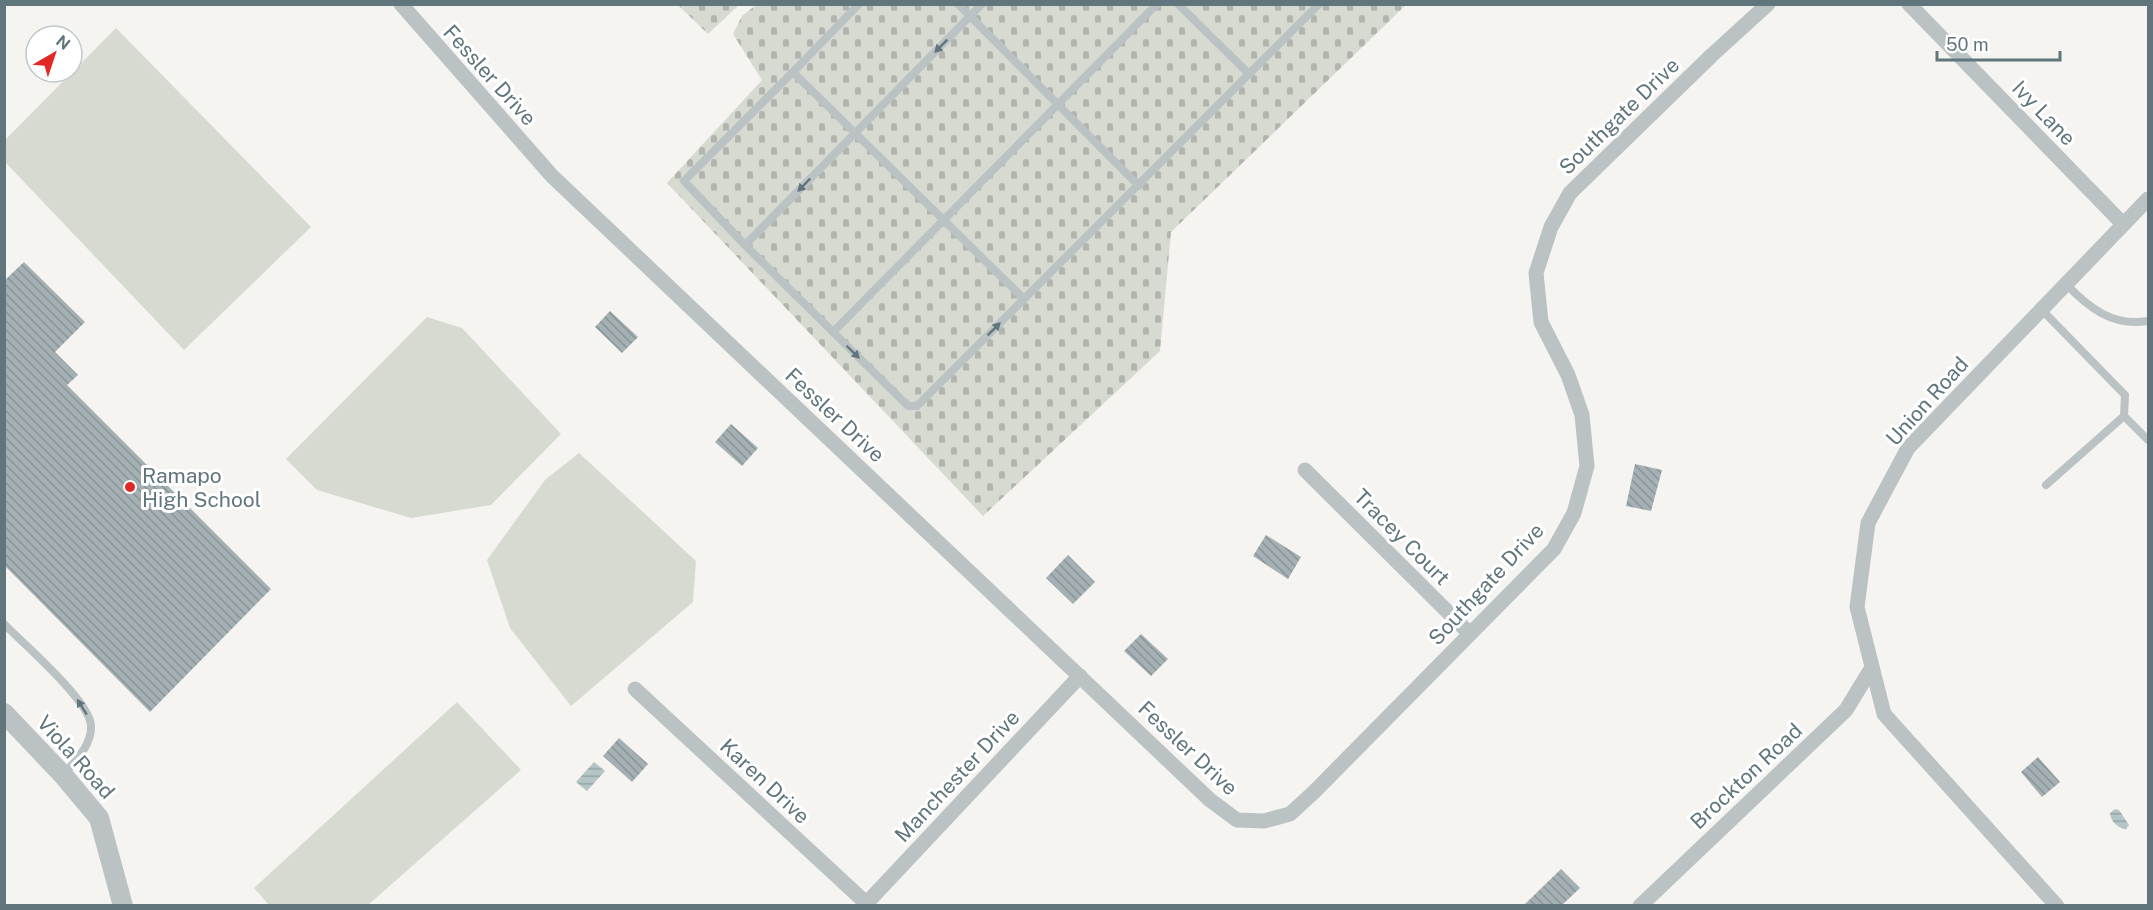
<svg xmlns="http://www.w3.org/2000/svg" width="2153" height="910" font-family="'Public Sans',sans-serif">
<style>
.green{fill:#d6dad0}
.cemetery{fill:url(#cemetery-stones)}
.water{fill:url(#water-rules)}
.building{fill:url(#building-back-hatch)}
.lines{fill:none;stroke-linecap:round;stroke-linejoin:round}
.service{stroke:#bbc2c4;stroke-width:8}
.minor{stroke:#bbc2c4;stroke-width:15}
.tertiary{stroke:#bbc2c4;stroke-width:20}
.oneway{fill:#60767c}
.poi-dot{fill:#e22724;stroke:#fff;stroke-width:2}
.labels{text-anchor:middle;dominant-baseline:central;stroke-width:6;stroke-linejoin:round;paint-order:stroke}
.street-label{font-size:21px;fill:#60767c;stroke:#fff}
.poi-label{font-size:21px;fill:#60767c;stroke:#fff;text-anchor:start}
</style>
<defs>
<pattern id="cemetery-stones" width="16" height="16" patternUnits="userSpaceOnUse" patternTransform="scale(1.5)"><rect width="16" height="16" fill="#d6dad0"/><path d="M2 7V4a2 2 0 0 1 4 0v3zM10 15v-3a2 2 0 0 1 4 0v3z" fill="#b1b5ae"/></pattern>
<pattern id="water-rules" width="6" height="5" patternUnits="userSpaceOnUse" patternTransform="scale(1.5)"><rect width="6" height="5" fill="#b4c5c6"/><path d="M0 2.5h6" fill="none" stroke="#96a5a6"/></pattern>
<pattern id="building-back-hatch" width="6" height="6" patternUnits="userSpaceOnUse" patternTransform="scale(1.5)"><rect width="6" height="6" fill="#a4b0b3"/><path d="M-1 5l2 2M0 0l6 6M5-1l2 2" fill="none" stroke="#899497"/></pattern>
</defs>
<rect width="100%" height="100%" fill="#f5f4f1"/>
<g class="green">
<polygon points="116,28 311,227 184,350 5,162 5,140"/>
<polygon points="427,317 462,328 561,434 491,505 411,518 317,490 286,459"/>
<polygon points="579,453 696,561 693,602 571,706 510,628 487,560 545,480"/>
<polygon points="457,702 521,770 368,905 269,905 254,888"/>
</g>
<g class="cemetery">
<polygon points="678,5 739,5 708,34"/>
<polygon points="756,5 1406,5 1171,232 1160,351 983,516 667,183 762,80 733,34 742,16"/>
</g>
<g class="water">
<polygon points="594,762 605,771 587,791 576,782"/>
<path d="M2115 809 2119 810 2129 825 2126 829C2118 829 2110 820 2110 813Z"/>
</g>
<g class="building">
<polygon points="24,262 85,322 55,352 78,375 67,385 271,589 150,712 4,565 4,281"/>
<polygon points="610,311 638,337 622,353 595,327"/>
<polygon points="731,424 758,448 742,466 715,442"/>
<polygon points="1635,464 1662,470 1651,511 1626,506"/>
<polygon points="1266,535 1301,557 1288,579 1253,556"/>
<polygon points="1068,555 1095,582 1073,604 1046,578"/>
<polygon points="1141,634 1168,659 1151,676 1124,651"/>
<polygon points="619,738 648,764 632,782 603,756"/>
<polygon points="2038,757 2060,782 2042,797 2021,772"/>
<polygon points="1561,869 1580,888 1561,906 1523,906"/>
</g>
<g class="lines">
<g class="service">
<polyline points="958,4 1139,186"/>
<polyline points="982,4 745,245 908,406 917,406 1319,4"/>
<polyline points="1178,4 1249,74"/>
<polyline points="793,72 859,4"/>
<polyline points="745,245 684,181 793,72 1024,299"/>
<path d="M2066 284C2089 308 2113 327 2148 321"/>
<polyline points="2041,309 2125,395 2124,416 2148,440"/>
<polyline points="833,332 1157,4"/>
<polyline points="2046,485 2124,416"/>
<path d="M4 624C23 643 91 702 91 726 92 745 75 761 64 774"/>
</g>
<g class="minor">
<polyline points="401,4 552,176 1210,800 1237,820 1264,821 1290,814 1314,792 1554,549 1574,513 1587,466 1582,415 1568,375 1541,322 1536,273 1551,227 1570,193 1712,55 1768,4"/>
<polyline points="1909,4 2123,224"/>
<polyline points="1305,470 1469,633"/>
<polyline points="635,689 866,903"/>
<polyline points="864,906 1080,676"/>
<polyline points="1640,906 1846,710 1871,669"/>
<polyline points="2057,906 1884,714 1857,607 1868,523 1908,448 2148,199"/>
</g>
<polyline class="tertiary" points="4,713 63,775 99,818 123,906"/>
</g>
<defs><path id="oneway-solid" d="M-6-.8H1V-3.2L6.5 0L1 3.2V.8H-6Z" transform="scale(1.5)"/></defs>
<g class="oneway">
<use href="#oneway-solid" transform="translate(941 46) rotate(135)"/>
<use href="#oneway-solid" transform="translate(804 185) rotate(134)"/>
<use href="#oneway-solid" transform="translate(994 329) rotate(-45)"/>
<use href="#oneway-solid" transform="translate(853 352) rotate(44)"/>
<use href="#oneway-solid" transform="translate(82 707) rotate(-122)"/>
</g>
<circle class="poi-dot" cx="130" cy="487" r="6"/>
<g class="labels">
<g class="street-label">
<text transform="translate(490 75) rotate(48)">Fessler Drive</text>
<text transform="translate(2044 113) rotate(46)">Ivy Lane</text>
<text transform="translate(1619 116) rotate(-44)">Southgate Drive</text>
<text transform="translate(1927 401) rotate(-48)">Union Road</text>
<text transform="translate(835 415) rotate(43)">Fessler Drive</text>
<text transform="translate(1402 537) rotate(45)">Tracey Court</text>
<text transform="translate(1486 584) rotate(-47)">Southgate Drive</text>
<text transform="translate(1188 748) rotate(43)">Fessler Drive</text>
<text transform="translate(76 757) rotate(48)">Viola Road</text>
<text transform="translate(957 776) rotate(-47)">Manchester Drive</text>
<text transform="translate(1746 776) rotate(-43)">Brockton Road</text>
<text transform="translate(765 781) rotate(43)">Karen Drive</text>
</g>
<g class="poi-label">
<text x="142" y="475">Ramapo<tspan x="142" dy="24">High School</tspan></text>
</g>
</g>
<rect width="2153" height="910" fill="none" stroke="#60767c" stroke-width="12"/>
<g transform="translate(54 54) rotate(39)"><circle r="28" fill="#ffffff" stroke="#bfc8cb" stroke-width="1.5"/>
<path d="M0-4.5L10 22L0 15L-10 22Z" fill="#e22724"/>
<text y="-9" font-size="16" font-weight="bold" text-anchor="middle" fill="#60767c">N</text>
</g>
<path d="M1937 51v9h123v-9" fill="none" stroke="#60767c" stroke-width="3"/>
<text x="1946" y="51" font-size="18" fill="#60767c" stroke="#ffffff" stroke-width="4.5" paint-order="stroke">50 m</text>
</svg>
